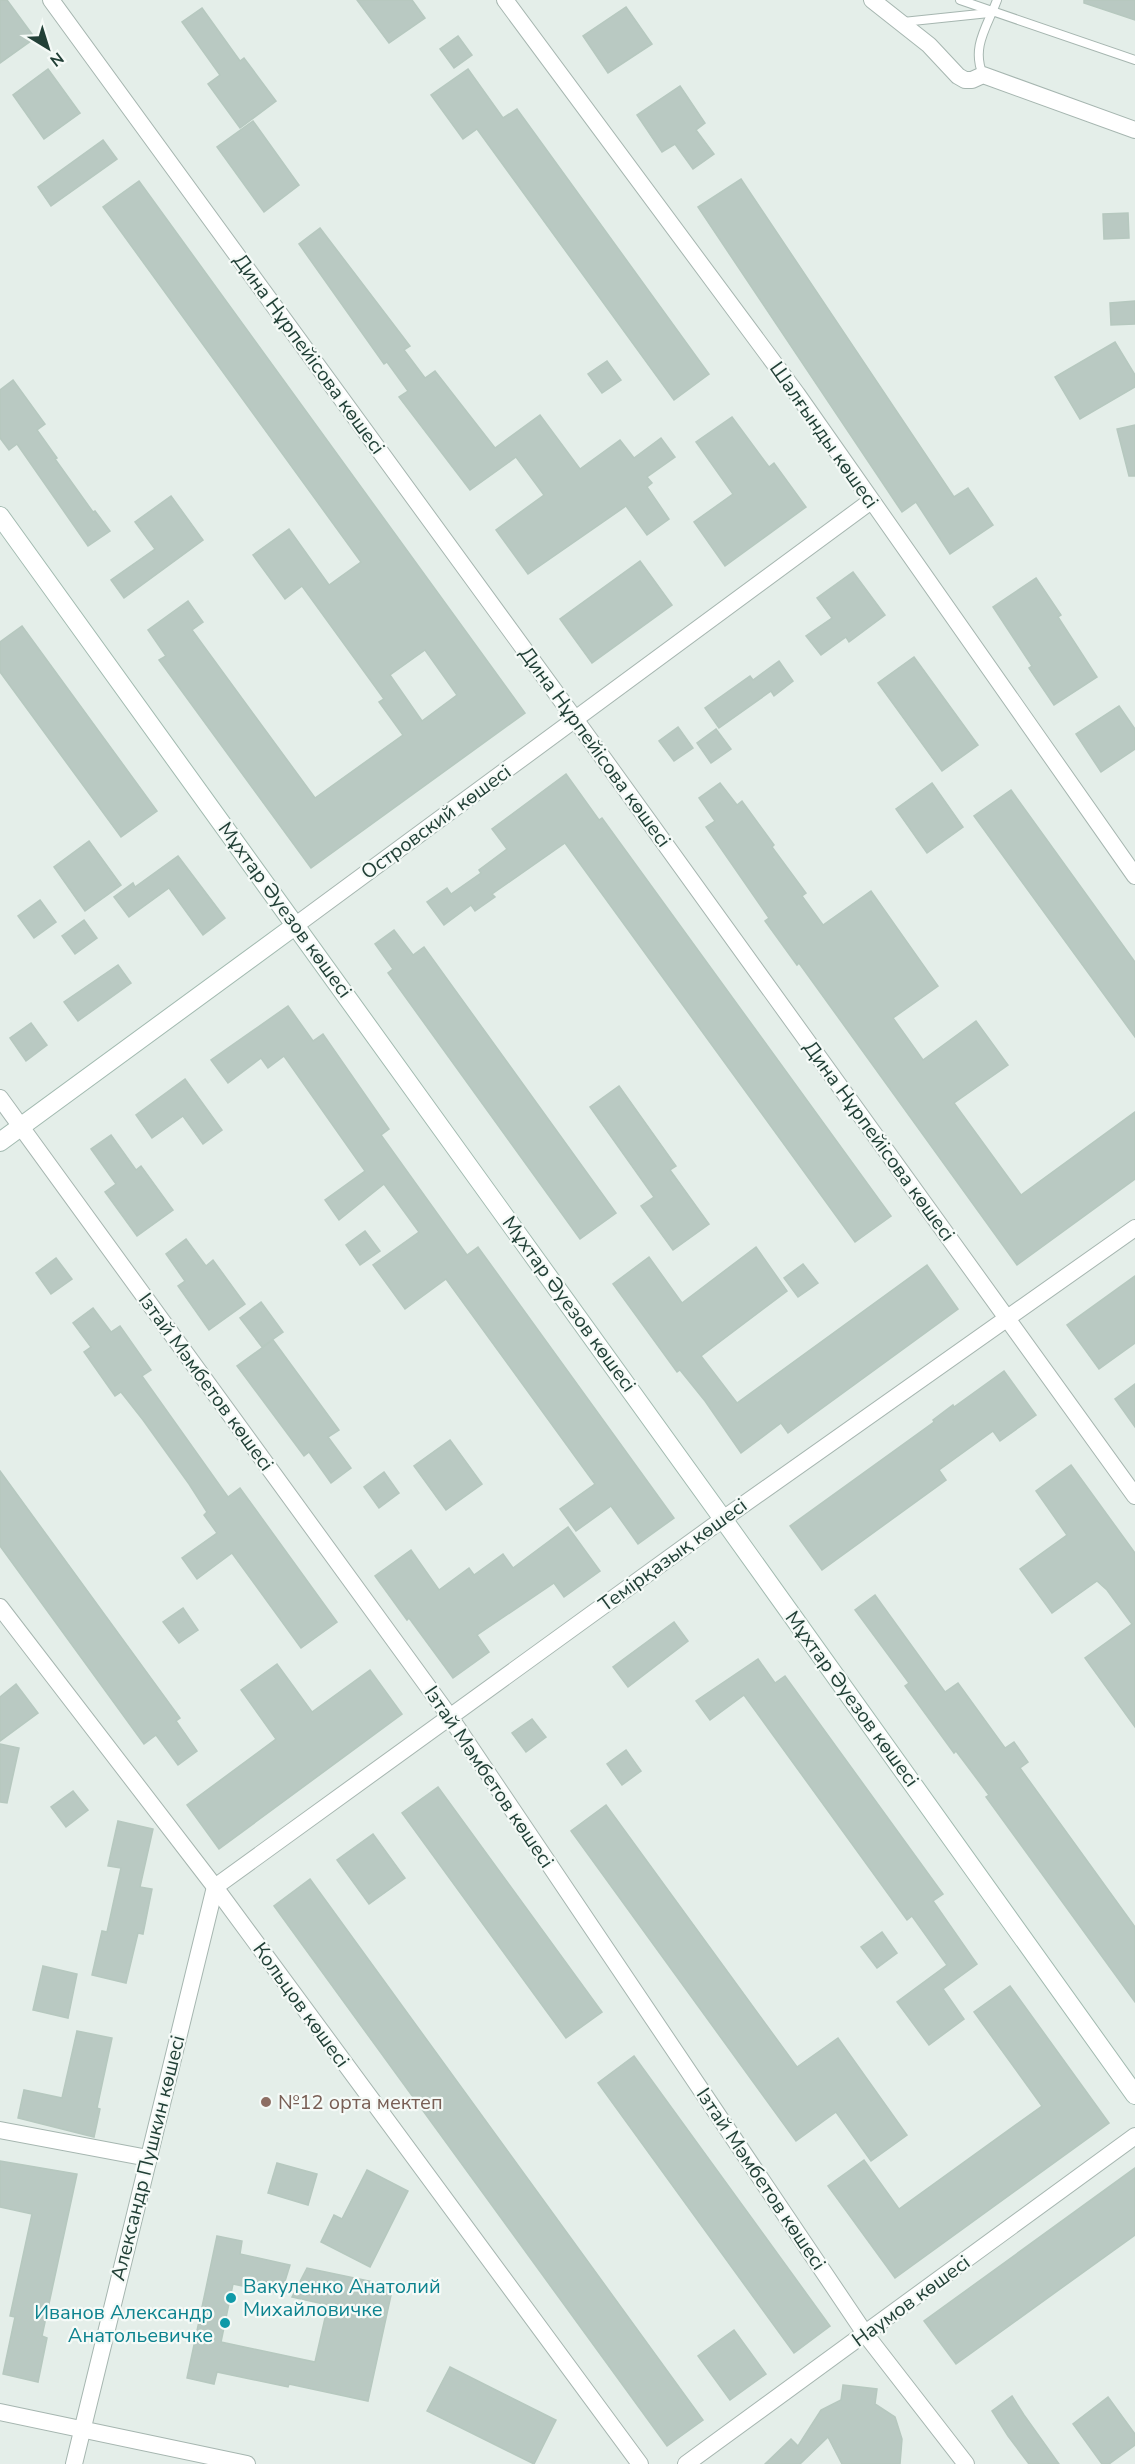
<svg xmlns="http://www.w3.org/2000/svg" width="1135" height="2464" font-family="'Nunito Sans',sans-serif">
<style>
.building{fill:#b9c9c2;stroke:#b6c8bf;stroke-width:1.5;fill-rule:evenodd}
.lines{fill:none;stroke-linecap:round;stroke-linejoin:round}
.lane-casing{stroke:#a6b6b0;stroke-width:10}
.street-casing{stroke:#a6b6b0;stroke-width:18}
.secondary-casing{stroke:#a2bab0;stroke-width:20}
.lane{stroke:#fff;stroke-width:8}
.street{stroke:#fff;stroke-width:16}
.secondary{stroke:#fff;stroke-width:18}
.education-dot{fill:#8d6e63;stroke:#f5faf7;stroke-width:2}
.culture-dot{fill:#0f9aa8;stroke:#f5faf7;stroke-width:2}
.labels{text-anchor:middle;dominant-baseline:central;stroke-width:4.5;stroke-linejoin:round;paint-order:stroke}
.street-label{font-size:20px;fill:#224037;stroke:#f5faf7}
.education-label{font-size:20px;fill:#785e54;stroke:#f5faf7;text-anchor:start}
.culture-label{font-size:20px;fill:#0d838f;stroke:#f5faf7;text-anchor:start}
</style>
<rect width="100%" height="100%" fill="#e4eee9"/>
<g class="building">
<polygon points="0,0 7,0 35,38 0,63"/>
<polygon points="357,0 412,0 425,18 389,43"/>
<polygon points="1084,0 1135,0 1135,20 1084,3"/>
<polygon points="626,7 652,44 608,73 583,36"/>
<polygon points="202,8 240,61 244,58 276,101 240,128 208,84 220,75 182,22"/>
<polygon points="458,36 472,55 454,68 440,49"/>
<polygon points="48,69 80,113 44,139 13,95"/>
<polygon points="468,69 503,118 517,109 709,374 674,400 477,129 463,139 431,95"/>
<polygon points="680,86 705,123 696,130 714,154 693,169 675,144 662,152 637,115"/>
<polygon points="253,121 299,185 264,212 217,147"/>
<polygon points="103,140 117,159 51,206 38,187"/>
<polygon points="741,179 954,497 968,488 993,525 950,554 916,502 902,512 698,207"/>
<path d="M139 181 525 713 311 868 159 660 166 656 148 630 188 601 203 622 192 630 315 798 403 735 379 702 384 699 302 586 285 599 253 555 289 529 329 585 361 562 103 207ZM425 650 457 695 422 721 390 675Z"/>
<polygon points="1128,213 1129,238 1104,239 1103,214"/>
<polygon points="320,228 410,346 404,350 425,378 435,371 495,448 540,415 580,469 620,440 634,458 661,438 675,457 647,477 652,483 647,487 669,519 647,535 626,506 528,574 496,530 544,495 516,457 470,490 399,397 408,391 387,362 384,364 299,244"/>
<polygon points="1135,301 1135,324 1111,325 1110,303"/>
<polygon points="1115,342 1135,375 1135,387 1080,419 1055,377"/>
<polygon points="607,361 621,380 602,393 588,374"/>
<polygon points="13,380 45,424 37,430 57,458 55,459 93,512 95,511 110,531 88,546 17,444 9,450 0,438 0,390"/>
<polygon points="732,417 769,467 774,463 806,507 725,566 694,522 733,494 696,442"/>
<polygon points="1135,425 1135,476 1129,476 1117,429"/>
<polygon points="171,496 203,540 124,598 111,580 155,549 135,522"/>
<polygon points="640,561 672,605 592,663 560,619"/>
<polygon points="853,572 885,615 849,642 846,637 821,655 806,636 832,618 817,598"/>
<polygon points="1036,578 1061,615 1058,617 1097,677 1054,705 1029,668 1032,666 993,607"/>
<polygon points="22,626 157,811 121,837 0,672 0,642"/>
<polygon points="914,657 978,745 942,771 878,683"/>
<polygon points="779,661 793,681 774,696 771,691 719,728 705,708 750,676 753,680"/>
<polygon points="1119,706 1135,729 1135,749 1101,772 1076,734"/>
<polygon points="678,727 693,748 674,761 659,741"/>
<polygon points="716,729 731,749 711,763 697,743"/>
<polygon points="566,774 599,820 602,818 891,1216 855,1242 565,843 492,894 495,897 475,911 471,905 444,925 427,902 447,888 451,894 481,873 479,870 507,849 492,829"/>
<polygon points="720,783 737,805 742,801 774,845 772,847 806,893 802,896 823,925 871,891 938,986 893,1018 923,1060 976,1021 1008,1065 954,1103 1021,1195 1135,1112 1135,1179 1017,1265 799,963 797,965 765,921 769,918 706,827 715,821 699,798"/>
<polygon points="932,783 963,827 927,853 896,809"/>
<polygon points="1011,790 1135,962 1135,1037 974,816"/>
<polygon points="89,841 121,885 85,911 54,867"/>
<polygon points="178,856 225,918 203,935 169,888 129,917 114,897 133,883 135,887"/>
<polygon points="40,900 56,922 34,938 18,916"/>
<polygon points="84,920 97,938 75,954 62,936"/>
<polygon points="394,930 413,955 424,947 616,1213 580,1239 388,973 393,969 375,944"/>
<polygon points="118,965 131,983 78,1021 64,1002"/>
<polygon points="288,1006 313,1041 323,1034 389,1129 381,1135 467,1255 478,1247 674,1518 638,1544 611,1506 576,1531 560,1509 595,1484 446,1279 405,1309 373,1265 419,1232 384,1184 339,1220 325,1200 365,1171 284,1056 268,1068 261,1058 228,1083 211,1060"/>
<polygon points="31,1023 47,1045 26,1061 10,1038"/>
<polygon points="185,1079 222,1130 203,1144 183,1116 152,1138 136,1115"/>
<polygon points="619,1086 676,1166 670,1170 709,1224 673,1250 641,1206 654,1197 590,1107"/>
<polygon points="111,1135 136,1170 141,1166 173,1210 137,1236 105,1192 116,1184 91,1149"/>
<polygon points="365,1231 380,1251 360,1265 346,1245"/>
<polygon points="186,1239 206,1266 213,1260 245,1304 209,1330 178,1286 185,1281 166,1254"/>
<polygon points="756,1247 787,1291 701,1356 737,1403 927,1265 958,1309 788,1433 781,1423 741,1453 705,1401 680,1370 677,1372 613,1284 649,1257 682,1303"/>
<polygon points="56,1258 72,1279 51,1294 36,1273"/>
<polygon points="803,1264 818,1283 798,1297 784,1278"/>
<polygon points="1135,1276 1135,1343 1099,1369 1067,1325"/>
<polygon points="261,1302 283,1332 262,1347 240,1318"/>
<polygon points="93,1308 111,1332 120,1326 151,1370 142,1376 228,1497 240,1488 337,1622 301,1648 232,1553 197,1579 182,1558 217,1533 204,1515 207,1512 189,1484 143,1420 121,1392 115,1396 84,1352 91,1347 73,1323"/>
<polygon points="273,1340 339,1430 328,1437 351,1468 331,1483 309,1452 304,1456 237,1366"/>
<polygon points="1004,1371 1036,1415 1000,1441 993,1431 939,1470 946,1480 822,1570 790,1526 934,1422 933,1420 953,1405 954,1407"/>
<polygon points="1135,1384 1135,1427 1115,1399"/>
<polygon points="450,1440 482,1484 446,1510 414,1466"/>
<polygon points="1071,1465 1135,1553 1135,1727 1085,1658 1132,1624 1107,1590 1097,1581 1052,1613 1020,1569 1067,1535 1036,1491"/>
<polygon points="0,1471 180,1718 176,1721 197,1751 178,1765 156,1735 144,1744 0,1546"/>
<polygon points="384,1472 399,1493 379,1508 364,1487"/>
<polygon points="568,1527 600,1571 564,1597 554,1583 477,1635 489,1652 453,1678 409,1618 407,1620 375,1576 411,1550 439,1590 469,1568 474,1575 503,1554 513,1568"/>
<polygon points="875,1595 945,1692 958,1683 1005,1748 1014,1742 1028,1762 1020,1768 1135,1927 1135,2002 986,1797 989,1795 956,1751 954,1753 905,1686 909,1683 855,1610"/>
<polygon points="183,1608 198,1630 179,1643 163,1622"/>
<polygon points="674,1622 688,1641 628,1687 613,1667"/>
<polygon points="758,1659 775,1683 785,1676 943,1894 933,1901 977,1964 943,1989 964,2019 929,2045 897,2002 947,1965 912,1916 907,1920 744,1695 710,1720 696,1701"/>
<polygon points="277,1664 312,1712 370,1670 402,1714 219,1849 187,1805 276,1739 241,1690"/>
<polygon points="16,1684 38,1713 0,1741 0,1697"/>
<polygon points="532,1719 546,1737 526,1752 512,1733"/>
<polygon points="0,1744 19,1748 7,1803 0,1802"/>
<polygon points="626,1750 641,1771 622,1785 607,1764"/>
<polygon points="438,1787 602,2012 566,2038 402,1813"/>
<polygon points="73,1791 88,1810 66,1827 51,1807"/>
<polygon points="606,1805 797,2067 838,2038 907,2135 871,2161 836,2112 796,2141 571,1831"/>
<polygon points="118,1821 153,1829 140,1887 152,1889 143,1934 138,1933 126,1983 92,1975 102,1931 107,1932 121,1868 108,1866"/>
<polygon points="373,1834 405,1878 369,1904 337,1860"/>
<polygon points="310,1879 703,2420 667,2446 274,1906"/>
<polygon points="882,1932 897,1953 877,1968 861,1947"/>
<polygon points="43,1966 77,1974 68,2018 33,2010"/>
<polygon points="1010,1986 1109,2123 895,2278 828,2186 864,2160 899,2209 1042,2106 974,2012"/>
<polygon points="77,2031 112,2038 97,2108 100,2109 94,2137 18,2118 24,2090 62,2098"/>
<polygon points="634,2056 830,2326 794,2353 598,2083"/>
<polygon points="0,2161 77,2174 42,2336 47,2338 38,2382 3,2374 15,2317 10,2316 32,2214 0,2207"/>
<polygon points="277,2163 317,2174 308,2205 268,2193"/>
<polygon points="1135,2168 1135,2235 956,2364 924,2321"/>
<polygon points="367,2170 408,2191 370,2267 321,2242 334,2215 342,2219"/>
<polygon points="217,2236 242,2241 240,2254 290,2265 281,2294 233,2284 221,2342 315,2362 328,2305 292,2297 307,2268 393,2286 368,2401 289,2384 288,2387 217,2372 214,2384 187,2378"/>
<polygon points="734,2330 766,2374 730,2400 698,2356"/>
<polygon points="450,2367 556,2420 534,2464 427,2411"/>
<polygon points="843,2385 877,2389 875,2404 895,2417 902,2439 900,2464 842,2464 828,2437 800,2464 765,2464 791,2439 798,2446 821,2410 841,2400"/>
<polygon points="1012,2396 1024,2415 1059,2464 1029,2464 1008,2436 992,2411"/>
<polygon points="1108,2397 1135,2434 1135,2445 1109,2464 1102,2464 1073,2424"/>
</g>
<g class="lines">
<defs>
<g id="lane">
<polyline points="960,0 1135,60"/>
<polyline points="903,22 989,13"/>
<path d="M983 75C971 47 987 27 997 0"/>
</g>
<g id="street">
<polyline points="51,0 575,719 1135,1496"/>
<polyline points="505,0 797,394 1135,876"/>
<polyline points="872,0 929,45 958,76 965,80 972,80 983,75 1135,130"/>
<polyline points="296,925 871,501"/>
<polyline points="0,1098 450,1717 866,2335 966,2464"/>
<polyline points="0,1607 215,1887 640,2464"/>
<polyline points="0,2130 148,2158"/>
<polyline points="0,2412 247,2464"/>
<polyline points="74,2464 215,1887 723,1519 1135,1228"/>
<polyline points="686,2464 1135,2136"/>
</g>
<g id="secondary">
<polyline points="0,516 723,1519 1135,2095"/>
<polyline points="0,1142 296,925"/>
</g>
</defs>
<use href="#lane" class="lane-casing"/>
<use href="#street" class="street-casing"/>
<use href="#secondary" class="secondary-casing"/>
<use href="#lane" class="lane"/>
<use href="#street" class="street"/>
<use href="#secondary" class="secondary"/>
</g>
<circle class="education-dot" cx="266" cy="2102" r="6"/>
<g class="culture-dot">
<circle cx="231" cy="2298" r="6"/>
<circle cx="225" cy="2323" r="6"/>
</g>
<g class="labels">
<g class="street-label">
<text transform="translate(309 354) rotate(54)">Дина Нұрпейісова көшесі</text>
<text transform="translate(824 435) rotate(55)">Шалғынды көшесі</text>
<text transform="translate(595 747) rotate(54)">Дина Нұрпейісова көшесі</text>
<text transform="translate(436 822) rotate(-36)">Островский көшесі</text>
<text transform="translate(285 910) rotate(54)">Мұхтар Әуезов көшесі</text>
<text transform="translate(879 1141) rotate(54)">Дина Нұрпейісова көшесі</text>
<text transform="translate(569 1304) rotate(54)">Мұхтар Әуезов көшесі</text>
<text transform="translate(206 1382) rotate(54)">Ізтай Мәмбетов көшесі</text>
<text transform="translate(673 1555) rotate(-36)">Темірқазық көшесі</text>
<text transform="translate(852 1699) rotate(54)">Мұхтар Әуезов көшесі</text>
<text transform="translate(489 1777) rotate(56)">Ізтай Мәмбетов көшесі</text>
<text transform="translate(301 2005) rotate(54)">Кольцов көшесі</text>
<text transform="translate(148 2158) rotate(-76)">Александр Пушкин көшесі</text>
<text transform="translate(761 2179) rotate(56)">Ізтай Мәмбетов көшесі</text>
<text transform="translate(911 2301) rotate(-36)">Наумов көшесі</text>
</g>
<g class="education-label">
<text x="278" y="2102">№12 орта мектеп</text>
</g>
<g class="culture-label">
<text x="243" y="2286">Вакуленко Анатолий<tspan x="243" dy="23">Михайловичке</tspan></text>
<text x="213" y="2312" text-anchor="end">Иванов Александр<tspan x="213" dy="23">Анатольевичке</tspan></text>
</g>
</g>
<g transform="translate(48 48) rotate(142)" stroke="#f5faf7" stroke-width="4.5" paint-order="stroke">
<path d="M0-4.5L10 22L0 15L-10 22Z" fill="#224037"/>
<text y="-9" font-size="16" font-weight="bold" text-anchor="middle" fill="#224037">N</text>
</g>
</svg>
